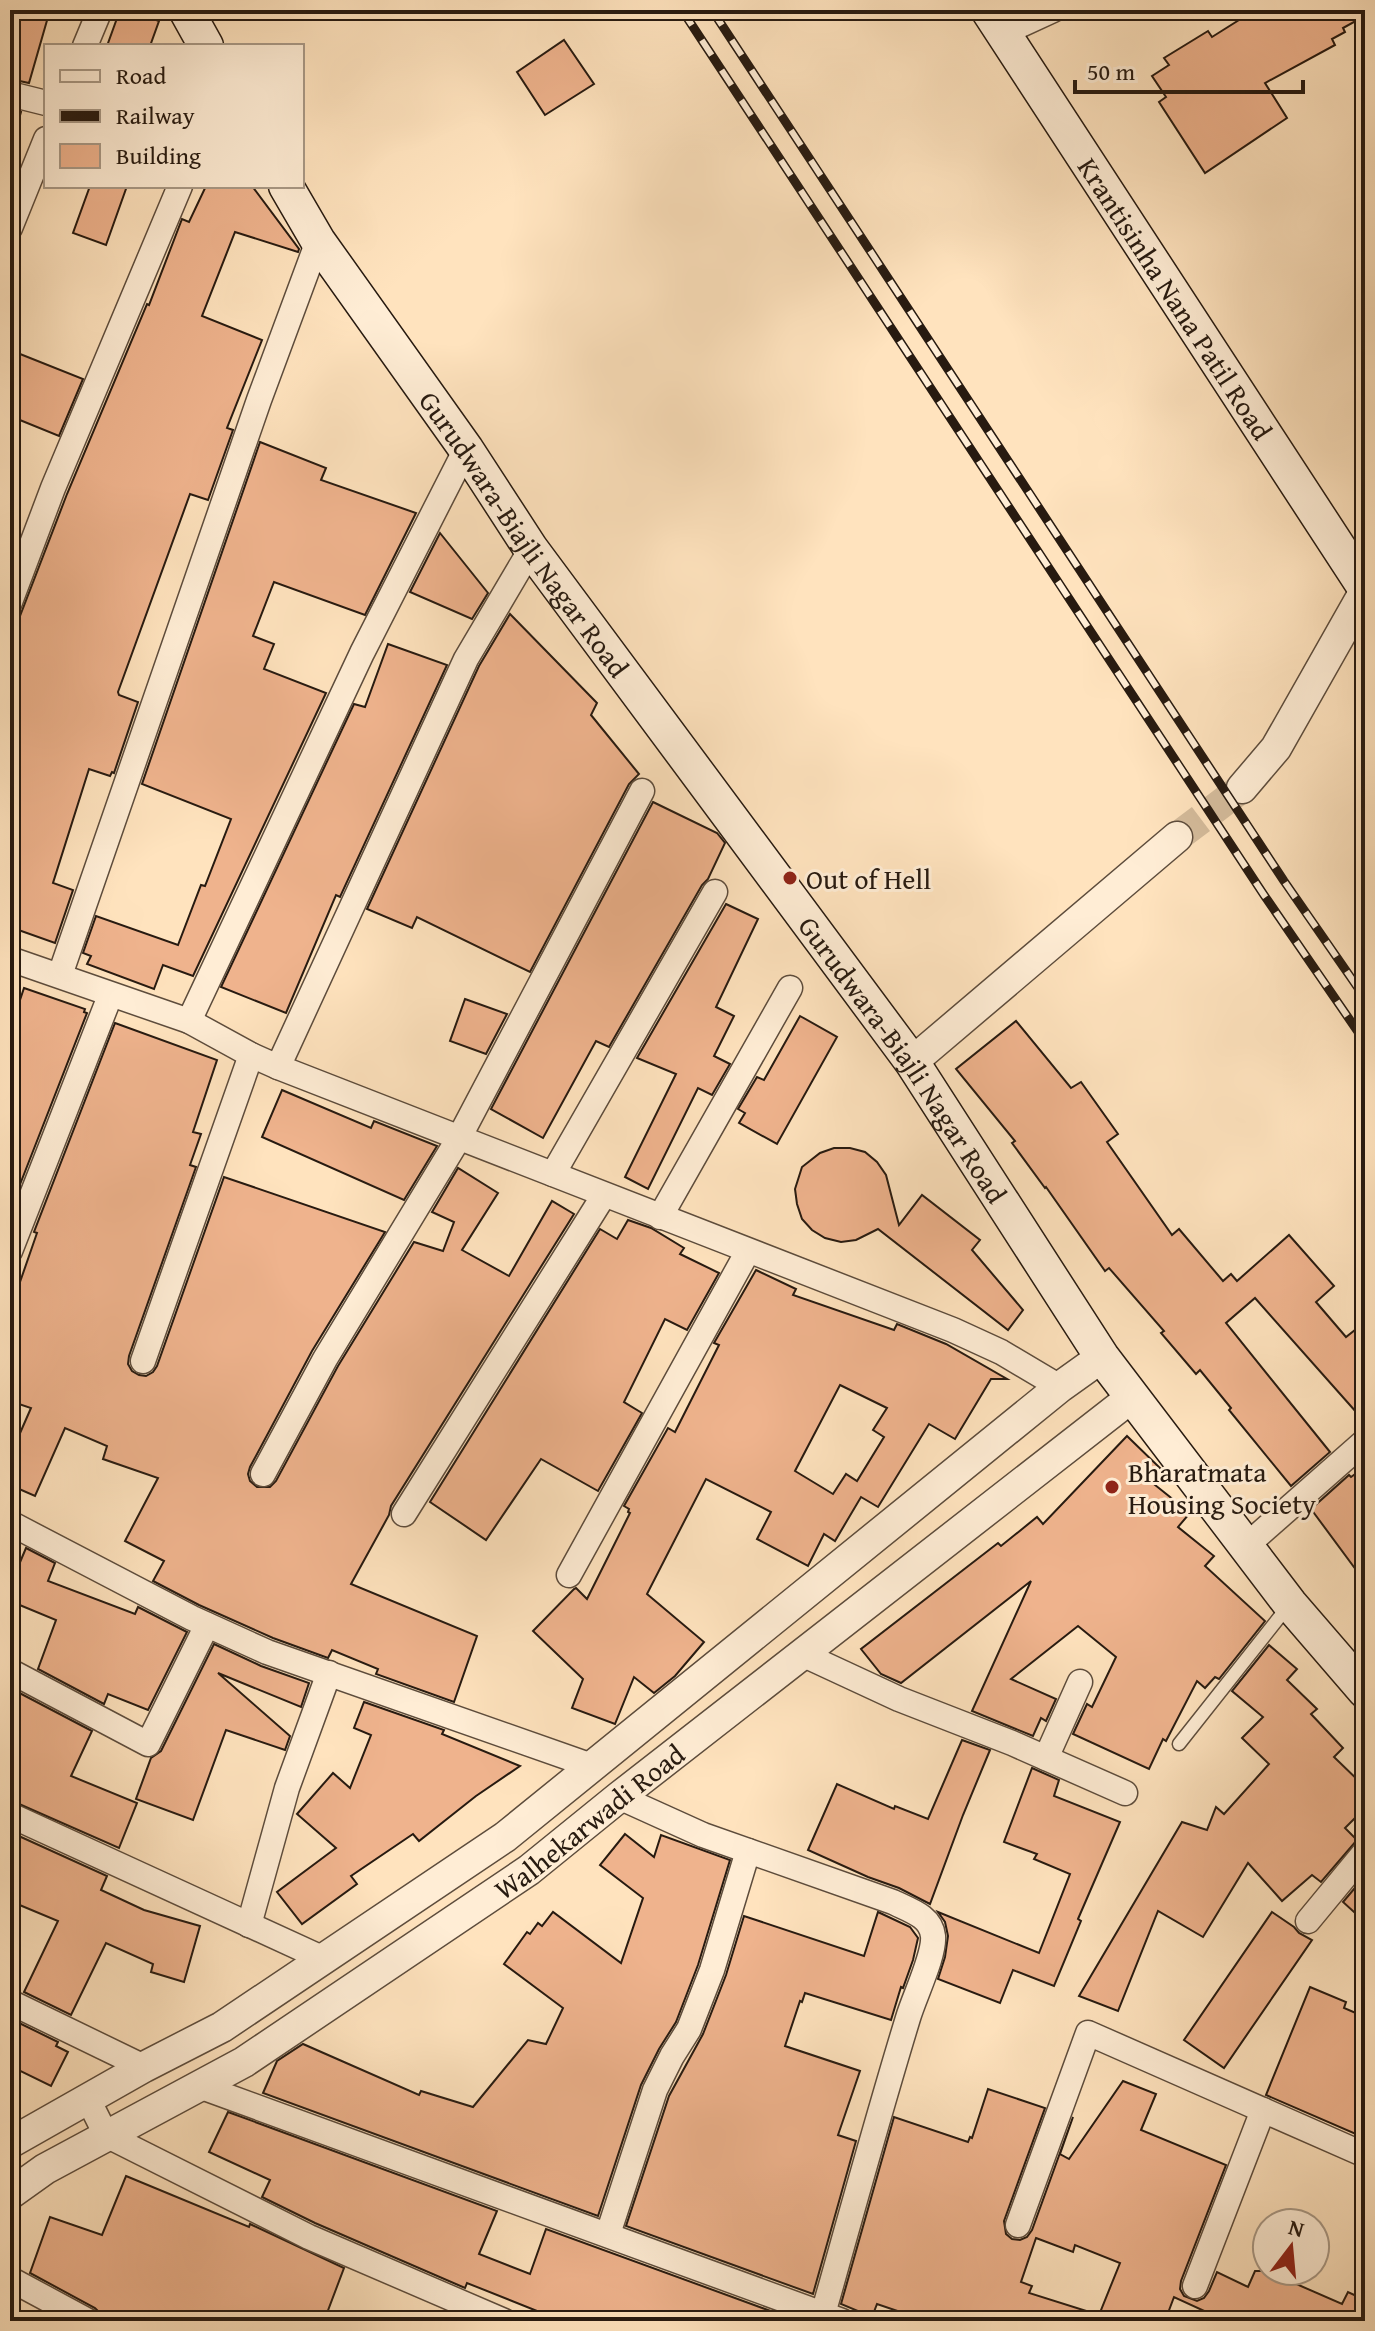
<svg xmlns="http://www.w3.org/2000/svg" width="1375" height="2331" font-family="'Gentium Book Plus',serif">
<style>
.building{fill:#efb38d;stroke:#271a10;stroke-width:2;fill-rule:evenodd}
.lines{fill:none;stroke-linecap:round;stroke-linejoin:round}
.tertiary-tunnel{stroke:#d4bb9b;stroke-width:30;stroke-dasharray:30 15;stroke-linecap:butt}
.service-casing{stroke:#5d4c3c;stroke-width:15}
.minor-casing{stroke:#5d4c3c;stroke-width:27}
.tertiary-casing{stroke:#5d4c3c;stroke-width:33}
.secondary-casing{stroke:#271a10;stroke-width:37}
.service{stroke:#ffedd5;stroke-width:12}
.minor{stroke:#ffedd5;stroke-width:24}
.tertiary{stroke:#ffedd5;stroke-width:30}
.secondary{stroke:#ffedd5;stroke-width:34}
.rail-casing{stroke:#271a10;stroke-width:9}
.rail{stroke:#ffedd5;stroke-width:6;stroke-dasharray:18;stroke-linecap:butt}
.poi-dot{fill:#8f2418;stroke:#ffedd5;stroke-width:3}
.labels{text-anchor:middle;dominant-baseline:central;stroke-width:6;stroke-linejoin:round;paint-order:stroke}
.street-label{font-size:28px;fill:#271a10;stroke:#ffedd5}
.poi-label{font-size:28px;fill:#271a10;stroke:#ffedd5;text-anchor:start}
</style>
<rect width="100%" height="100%" fill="#ffe3be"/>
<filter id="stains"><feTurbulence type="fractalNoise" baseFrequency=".0025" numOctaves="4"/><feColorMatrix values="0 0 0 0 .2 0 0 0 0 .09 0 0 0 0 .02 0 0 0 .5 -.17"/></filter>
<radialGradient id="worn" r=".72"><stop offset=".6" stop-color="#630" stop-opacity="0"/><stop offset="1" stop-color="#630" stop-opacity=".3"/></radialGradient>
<g class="building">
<polygon points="10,10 50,10 29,83 10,79"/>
<polygon points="120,10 128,10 159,21 150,46 107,46"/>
<polygon points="1255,10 1365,10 1365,16 1343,28 1345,32 1332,39 1335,45 1265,83 1287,118 1205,173 1159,102 1166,97 1152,76 1169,65 1164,58 1208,31 1212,37"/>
<polygon points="564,40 594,84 545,115 517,72"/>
<polygon points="10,109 21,112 17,126 10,125"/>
<polygon points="90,186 127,186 106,245 73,233"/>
<polygon points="206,186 252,186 299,249 298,252 235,232 202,316 262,340 227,428 233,430 208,500 190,494 118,692 119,695 138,702 114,773 112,772 110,776 89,769 53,883 73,890 55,943 10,927 10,642 67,494 147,304 149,305 182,219 189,222"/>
<polygon points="10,350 83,379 59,436 10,416"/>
<polygon points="260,442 326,468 321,480 416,513 365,615 274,582 253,636 274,644 264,669 326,693 193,976 163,965 154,989 87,964 91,956 83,953 96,916 178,945 201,885 205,886 231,819 142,784"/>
<polygon points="440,533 488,593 472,619 410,592"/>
<polygon points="510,614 597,703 591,715 639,774 629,784 530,972 417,917 412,928 367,909 479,666"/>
<polygon points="388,644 447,665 340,897 336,895 286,1013 221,987 354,704 365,707"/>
<polygon points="653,802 717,833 725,843 708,879 702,885 609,1047 596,1041 543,1138 491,1109"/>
<polygon points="726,904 758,919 716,1007 734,1016 714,1056 730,1064 712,1095 698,1088 648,1189 625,1177 676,1074 637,1058"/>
<polygon points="24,988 85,1009 84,1012 87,1013 10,1210 10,1030"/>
<polygon points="465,999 507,1014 486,1054 450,1041"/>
<polygon points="800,1016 837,1037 777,1144 739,1123 745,1113 738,1109 757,1077 764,1080"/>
<polygon points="1016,1021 1071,1088 1081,1082 1118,1134 1107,1142 1172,1235 1179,1229 1223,1281 1231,1274 1237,1281 1289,1235 1334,1286 1316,1302 1346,1337 1365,1322 1365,1422 1255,1298 1226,1323 1330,1452 1291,1486 1229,1410 1231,1408 1200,1370 1196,1374 1161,1333 1164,1331 1109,1268 1105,1271 1046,1187 1045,1188 1012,1143 1015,1141 956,1069"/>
<polygon points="115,1023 217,1060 193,1132 201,1134 190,1165 196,1167 129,1356 128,1364 132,1371 139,1375 146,1376 153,1372 157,1366 224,1177 385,1232 312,1351 250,1467 248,1474 250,1481 257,1487 270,1487 276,1481 338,1366 414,1242 443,1251 454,1222 432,1212 458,1168 498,1193 462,1250 509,1276 552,1201 574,1214 391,1506 389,1515 351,1584 477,1636 454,1702 376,1674 378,1669 332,1650 328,1658 273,1638 199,1605 153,1581 164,1561 125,1541 158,1478 103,1459 107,1446 65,1428 35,1496 10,1485 10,1456 31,1408 10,1401 10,1278 20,1282 37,1233 34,1232"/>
<polygon points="282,1090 371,1128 374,1121 437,1146 404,1200 262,1137"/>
<polygon points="834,1148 850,1148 865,1152 877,1162 886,1175 899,1225 922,1195 980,1240 972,1250 1023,1310 1008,1330 878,1229 856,1240 841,1242 825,1238 812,1230 802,1219 797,1204 795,1189 802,1167 820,1153"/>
<polygon points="628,1220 651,1228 684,1248 680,1254 719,1273 687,1330 665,1319 624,1402 642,1413 598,1491 541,1459 486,1540 430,1502 600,1229 617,1239"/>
<path d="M756 1270 796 1289 793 1295 894 1330 897 1324 946 1344 1007 1379H991L955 1439 929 1424 878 1507 861 1497 835 1541 824 1534 808 1566 757 1539 771 1512 706 1479 647 1594 704 1642 675 1676 654 1693 634 1677 615 1724 572 1708 583 1679 533 1631 574 1589 576 1588 587 1599 630 1513 628 1512 629 1509 624 1506 668 1428 675 1432 719 1345 714 1343ZM840 1385 887 1408 873 1430 884 1437 857 1481 846 1474 833 1494 795 1471Z"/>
<polygon points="1127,1436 1161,1469 1150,1481 1190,1513 1178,1527 1214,1556 1205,1566 1265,1621 1219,1679 1215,1677 1205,1688 1197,1681 1166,1741 1163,1739 1149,1769 1073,1734 1087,1704 1092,1707 1116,1657 1078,1626 1011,1679 1056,1699 1046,1721 1041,1718 1033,1736 972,1711 1031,1581 901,1683 881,1674 861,1649 998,1543 1001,1546 1037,1517 1043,1524"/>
<polygon points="1365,1467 1365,1582 1311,1509 1349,1475 1351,1477"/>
<polygon points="26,1548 55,1563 48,1581 135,1614 138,1607 187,1632 148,1710 108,1694 104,1704 38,1669 56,1620 10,1601 10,1586"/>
<polygon points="214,1644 261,1666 309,1683 301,1707 218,1673 290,1736 285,1750 226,1730 193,1820 136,1799 151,1758 161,1751"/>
<polygon points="1269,1645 1297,1669 1287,1680 1317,1709 1311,1714 1343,1748 1334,1757 1365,1787 1365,1808 1345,1828 1357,1840 1321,1882 1312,1875 1282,1901 1248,1863 1203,1937 1158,1911 1118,2011 1079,1996 1182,1822 1207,1830 1216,1807 1224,1814 1269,1764 1242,1738 1263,1717 1232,1691"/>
<polygon points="10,1688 92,1731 71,1776 137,1803 119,1848 10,1800"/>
<polygon points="364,1702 444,1730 442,1734 520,1766 476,1796 419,1841 413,1834 351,1876 357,1884 302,1924 277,1892 336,1848 297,1814 333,1773 350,1788 371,1735 354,1728"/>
<polygon points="962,1740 990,1750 963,1815 930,1904 899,1888 868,1877 808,1850 837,1784 894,1809 895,1806 928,1819"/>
<polygon points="1032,1768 1059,1780 1054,1796 1120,1822 1078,1919 1081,1921 1054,1986 1013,1970 1000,2003 938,1979 945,1957 948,1936 945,1922 938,1912 1039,1953 1070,1874 1034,1859 1037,1854 1004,1842"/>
<polygon points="10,1832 107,1876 101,1890 144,1910 200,1926 184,1982 151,1972 153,1964 106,1943 71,2015 24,1992 58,1921 10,1901"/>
<polygon points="625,1834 654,1857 661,1835 730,1860 698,1965 676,2022 659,2049 641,2085 598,2216 263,2093 277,2061 303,2044 419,2095 421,2091 473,2107 528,2040 546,2044 563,2008 504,1964 527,1932 530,1934 538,1923 542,1926 553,1912 621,1963 643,1898 600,1865"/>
<polygon points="1365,1876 1365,1922 1343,1902"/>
<polygon points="878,1912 910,1927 918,1938 913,1960 903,1988 901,1987 891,2020 805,1993 802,2002 800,2001 785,2046 860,2071 838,2135 856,2141 813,2294 626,2226 669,2096 703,2034 726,1975 744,1916 864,1956"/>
<polygon points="1272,1912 1294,1927 1299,1933 1312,1940 1224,2068 1184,2040"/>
<polygon points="1310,1987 1346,2002 1344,2008 1365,2017 1365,2138 1266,2095"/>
<polygon points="11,2019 58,2042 56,2046 68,2052 51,2086 10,2066"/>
<path d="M1123 2081 1156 2094 1141 2130 1226 2165 1181 2281 1180 2289 1184 2296 1197 2301 1204 2298 1209 2291 1217 2272 1248 2287 1255 2271H1299L1294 2283 1342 2304 1348 2292 1365 2300V2321H1226L1174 2297 1165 2321H927L877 2304 872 2317 841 2304 894 2117 968 2142 970 2137 972 2138 988 2089 1045 2108 1004 2221 1006 2234 1012 2239 1020 2240 1027 2237 1032 2230 1073 2117 1060 2154 1069 2159ZM1036 2238 1073 2252 1075 2245 1120 2263 1099 2315 1029 2293 1032 2286 1021 2282Z"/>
<polygon points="228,2112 497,2211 479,2254 530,2274 546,2229 798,2321 562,2321 467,2283 465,2288 315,2223 262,2197 270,2180 209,2152"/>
<polygon points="126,2176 249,2227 250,2224 344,2268 324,2321 106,2321 103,2320 100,2313 95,2308 30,2273 50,2217 102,2235"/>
</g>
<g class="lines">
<polyline class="tertiary-tunnel" points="1177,837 1242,788"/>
<defs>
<polyline id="service" points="1179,1744 1289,1605"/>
<g id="minor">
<polyline points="1003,33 1053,10"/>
<polyline points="85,46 100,10"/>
<polyline points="10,94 46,103"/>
<polyline points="10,228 46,139"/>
<polyline points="10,602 53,488 180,186"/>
<polyline points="10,959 189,1021 251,1055 278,1067 953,1330 1001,1352 1060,1387"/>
<polyline points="60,975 259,400 318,241"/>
<polyline points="189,1021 362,653 466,449"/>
<polyline points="278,1067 466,659 531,549"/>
<polyline points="553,1174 715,892"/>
<polyline points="660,1217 790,988"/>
<polyline points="10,1251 110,996"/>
<polyline points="143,1361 251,1055"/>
<polyline points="263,1474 325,1359 459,1138 642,791"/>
<polyline points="404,1514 604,1195"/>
<polyline points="10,1523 192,1618 267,1652 592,1766"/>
<polyline points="1246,1546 1365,1441"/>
<polyline points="569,1575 748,1251"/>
<polyline points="802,1654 899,1699 1012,1743 1125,1793"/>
<polyline points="10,1671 148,1744 207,1625"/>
<polyline points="1046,1758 1080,1682"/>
<path d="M619 1797 703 1835 893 1902C909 1910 931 1916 933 1936 935 1955 914 1997 908 2018 878 2116 851 2215 823 2314"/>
<polyline points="10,1815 324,1959"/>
<polyline points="1308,1921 1365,1852"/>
<polyline points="249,1925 287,1788 329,1673"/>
<polyline points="10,2002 144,2067"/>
<polyline points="199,2086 842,2321"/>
<polyline points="88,2099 106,2135 309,2237 504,2321"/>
<polyline points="1018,2225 1088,2033 1365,2155"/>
<polyline points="608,2234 655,2090 672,2056 689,2029 712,1970 748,1851"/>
<polyline points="10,2279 88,2321"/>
<polyline points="1195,2286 1263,2110"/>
</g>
<g id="tertiary">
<polyline points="1242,788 1276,748 1365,591"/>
<polyline points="912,1062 1177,837"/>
<polyline points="10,2143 144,2067 222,2027 505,1837 1060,1387 1102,1357"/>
<path id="s1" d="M10 2194 45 2169 244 2062 529 1870 619 1797 1132 1397"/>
</g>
<g id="secondary">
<polyline points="186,10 206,46"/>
<path id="s2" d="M988 10 1365 588"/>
<path id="s3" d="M286 186 318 241 466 449 531 549 912 1062 1102 1357 1290 1604 1365 1691"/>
</g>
</defs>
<use href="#service" class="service-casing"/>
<use href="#minor" class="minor-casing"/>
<use href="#tertiary" class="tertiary-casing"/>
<use href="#secondary" class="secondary-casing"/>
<use href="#service" class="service"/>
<use href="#minor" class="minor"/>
<use href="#tertiary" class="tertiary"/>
<use href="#secondary" class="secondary"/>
<defs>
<g id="rail">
<polyline points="682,10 1264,895 1365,1042"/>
<polyline points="712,10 1284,881 1365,998"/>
</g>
</defs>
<use href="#rail" class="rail-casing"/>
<use href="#rail" class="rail"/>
</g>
<g class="poi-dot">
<circle cx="790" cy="878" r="8"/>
<circle cx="1112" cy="1487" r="8"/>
</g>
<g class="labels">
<g class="street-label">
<text stroke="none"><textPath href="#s2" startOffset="344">Krantisinha Nana Patil Road</textPath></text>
<text stroke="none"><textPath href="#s3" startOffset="422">Gurudwara-Biajli Nagar Road</textPath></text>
<text stroke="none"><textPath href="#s3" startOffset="1070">Gurudwara-Biajli Nagar Road</textPath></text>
<text stroke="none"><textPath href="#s1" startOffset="690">Walhekarwadi Road</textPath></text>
</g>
<g class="poi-label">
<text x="806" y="878">Out of Hell</text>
<text x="1128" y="1471">Bharatmata<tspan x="1128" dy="32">Housing Society</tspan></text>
</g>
</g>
<rect width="1375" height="2331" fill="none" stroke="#ffe3be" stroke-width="40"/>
<rect x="12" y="12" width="1351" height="2307" fill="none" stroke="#271a10" stroke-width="4"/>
<rect x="20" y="20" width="1335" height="2291" fill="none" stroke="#271a10" stroke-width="2"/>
<rect x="44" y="44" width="260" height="144" fill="#ffedd5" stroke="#a99986" stroke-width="2"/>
<rect x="60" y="70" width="40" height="12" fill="#ffedd5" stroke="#a99986" stroke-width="2"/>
<text x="116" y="84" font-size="24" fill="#271a10">Road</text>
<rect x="60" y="110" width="40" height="12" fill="#271a10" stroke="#a99986" stroke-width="2"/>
<text x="116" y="124" font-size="24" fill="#271a10">Railway</text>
<rect x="60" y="144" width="40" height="24" fill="#efb38d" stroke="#a99986" stroke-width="2"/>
<text x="116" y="164" font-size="24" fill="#271a10">Building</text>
<g transform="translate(1291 2247) rotate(16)"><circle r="38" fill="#ffedd5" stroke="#a99986" stroke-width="2"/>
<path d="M0-6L14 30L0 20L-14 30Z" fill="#8f2418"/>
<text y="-12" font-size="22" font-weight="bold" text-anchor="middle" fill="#271a10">N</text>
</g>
<path d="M1075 80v12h228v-12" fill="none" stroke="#271a10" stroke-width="4"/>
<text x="1087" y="80" font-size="24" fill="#271a10" stroke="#ffedd5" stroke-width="6" paint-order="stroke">50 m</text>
<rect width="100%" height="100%" filter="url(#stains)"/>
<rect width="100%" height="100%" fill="url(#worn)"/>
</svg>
